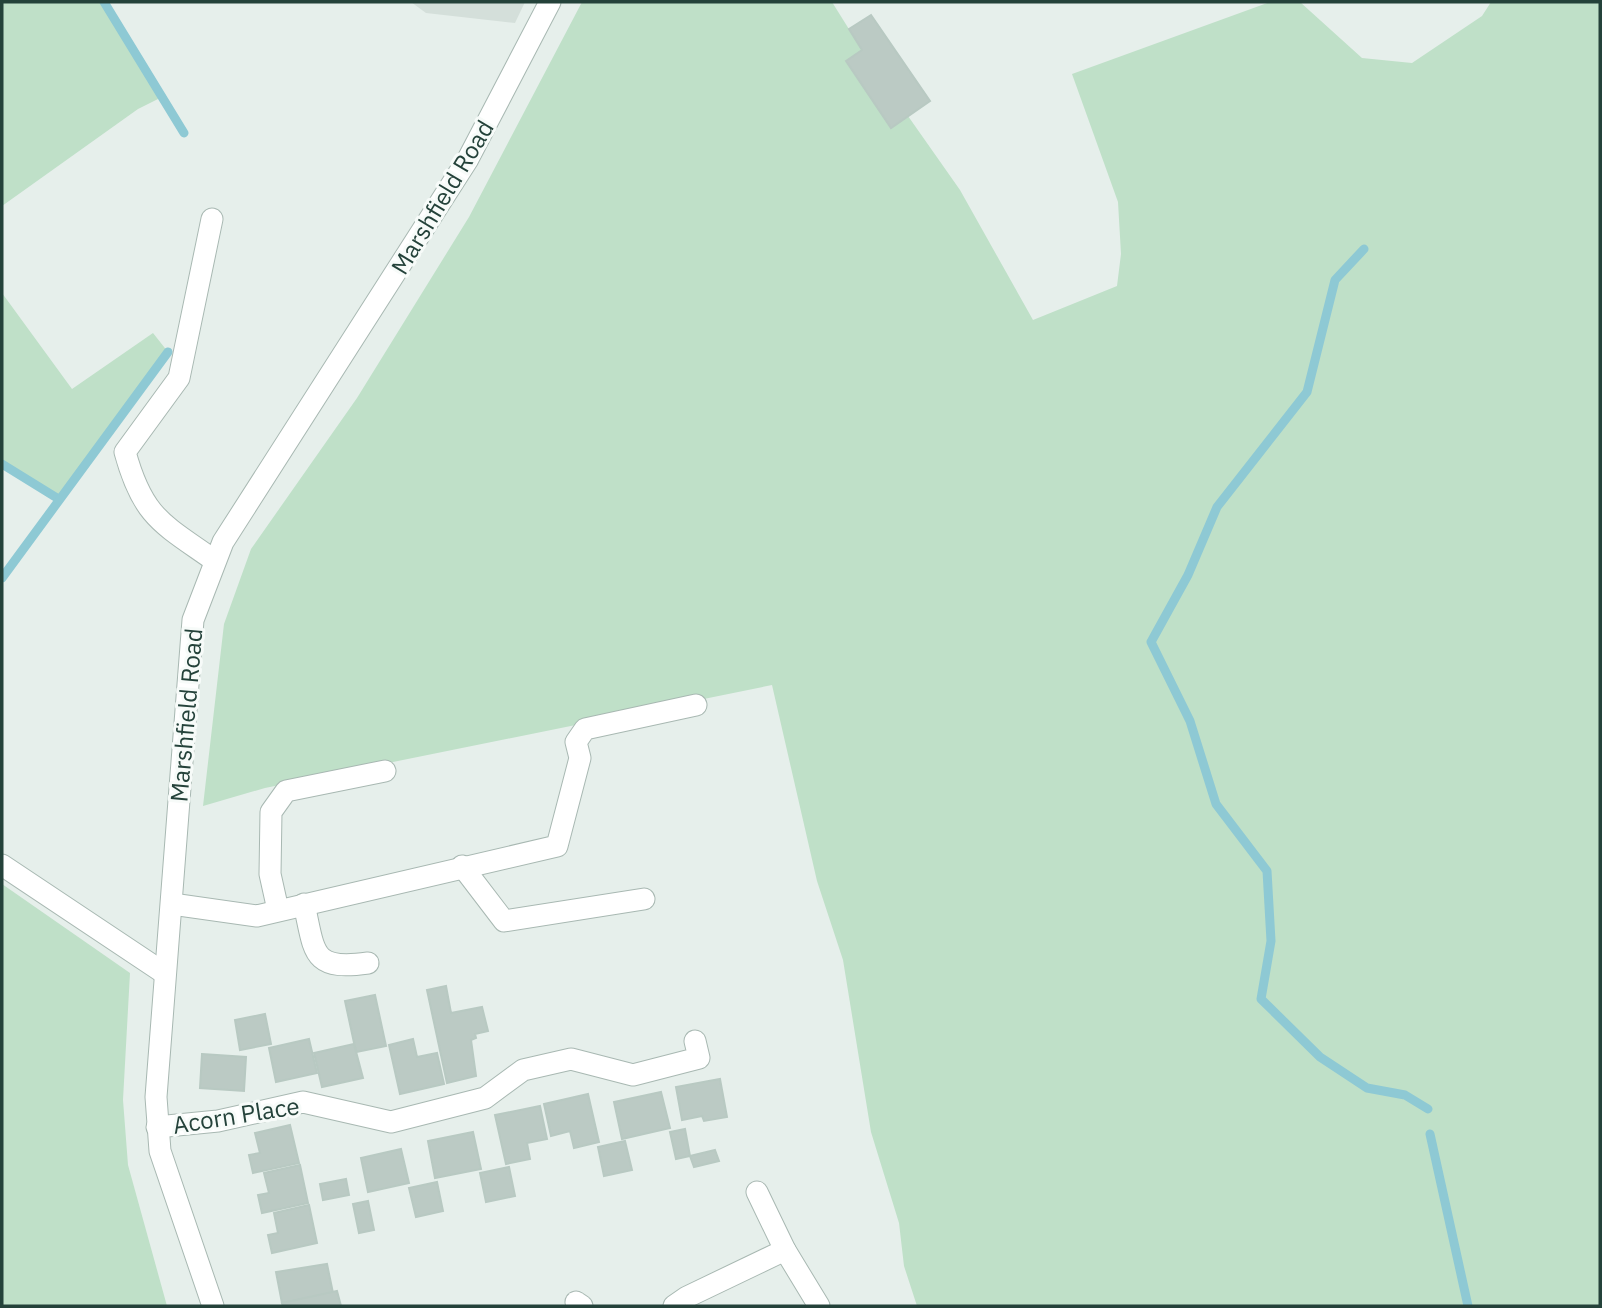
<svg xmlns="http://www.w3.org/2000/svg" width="1602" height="1308" font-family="'IBM Plex Sans',sans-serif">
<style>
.built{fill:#d4dfda}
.green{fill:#bfe0c8}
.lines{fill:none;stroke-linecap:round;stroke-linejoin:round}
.stream{stroke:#8ec9d4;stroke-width:9}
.building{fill:#bbcac4;stroke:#b8c9c2;stroke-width:2}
.minor-casing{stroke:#a8b8b2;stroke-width:23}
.minor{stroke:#fff;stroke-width:21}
.labels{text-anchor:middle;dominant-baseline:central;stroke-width:6;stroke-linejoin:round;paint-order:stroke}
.street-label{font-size:24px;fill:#24423a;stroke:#f7fbf9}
</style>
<rect width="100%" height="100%" fill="#e6efeb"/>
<polygon class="built" points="411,2 525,2 515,23 426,13"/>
<g class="green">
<polygon points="2,2 104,2 162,97 138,109 2,206"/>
<polygon points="582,2 832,2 862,50 846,61 891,127 908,116 960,190 1033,320 1117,286 1121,254 1118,202 1072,74 1270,2 1300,2 1362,58 1412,63 1482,16 1491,2 1600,2 1600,1306 917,1306 904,1266 899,1223 871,1132 843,960 817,881 772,685 265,788 203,806 224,624 251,549 357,398 469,217"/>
<polygon points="2,293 72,389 153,333 168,352 57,498 2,464"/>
<polygon points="2,884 130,973 123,1100 128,1165 167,1306 2,1306"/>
</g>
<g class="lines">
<g class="stream">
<polyline points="104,2 184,133"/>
<polyline points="1364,249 1335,280 1307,392 1217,507 1188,575 1151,642 1190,721 1216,804 1267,871 1271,941 1261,999 1320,1057 1367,1088 1405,1095 1428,1109"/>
<polyline points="2,464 57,498"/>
<polyline points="2,578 168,352"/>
<polyline points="1430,1134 1468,1306"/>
</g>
</g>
<g class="building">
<polygon points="871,15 930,101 891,128 846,61 862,50 849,29"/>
<polygon points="446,986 451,1013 482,1007 488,1031 475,1034 476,1038 471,1040 476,1076 447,1083 427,990"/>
<polygon points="375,995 386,1046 356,1052 345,1001"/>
<polygon points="265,1014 271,1044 240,1050 235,1020"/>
<polygon points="309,1039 317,1073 276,1082 269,1048"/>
<polygon points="413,1039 417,1057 437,1053 444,1084 400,1094 389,1045"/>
<polygon points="354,1044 363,1078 322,1087 314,1053"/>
<polygon points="202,1054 246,1057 244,1091 200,1088"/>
<polygon points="720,1079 727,1117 704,1121 702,1116 682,1120 676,1087"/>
<polygon points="661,1092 670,1128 622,1139 614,1102"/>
<polygon points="588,1094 599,1142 574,1148 570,1131 551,1136 544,1104"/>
<polygon points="540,1106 547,1139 527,1143 530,1159 506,1164 495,1115"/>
<polygon points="290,1125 299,1163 253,1173 249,1155 260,1153 255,1133"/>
<polygon points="685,1129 690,1156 676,1159 670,1132"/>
<polygon points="473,1132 481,1169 435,1178 428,1141"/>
<polygon points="625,1141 632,1170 604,1176 598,1147"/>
<polygon points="401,1149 409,1183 368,1192 361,1158"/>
<polygon points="715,1150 719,1161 694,1167 690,1156"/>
<polygon points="300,1165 308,1203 262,1213 258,1195 269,1193 264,1173"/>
<polygon points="509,1167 515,1196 486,1202 480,1173"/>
<polygon points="346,1179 349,1195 323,1200 320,1184"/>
<polygon points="437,1182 443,1211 416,1217 409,1188"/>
<polygon points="368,1201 374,1230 359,1233 353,1204"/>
<polygon points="309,1205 317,1243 272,1253 268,1235 278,1233 274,1213"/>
<polygon points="327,1264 333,1293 282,1303 276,1272"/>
<polygon points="337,1291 341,1306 283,1306 282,1303"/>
</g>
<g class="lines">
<defs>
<g id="minor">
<path d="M212 219 179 378 125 452C143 518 163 524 215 561"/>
<polyline points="2,865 164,973"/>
<polyline points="462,866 504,921 644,899"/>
<polyline points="172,904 257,916 557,846 580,758 576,742 585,729 696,705"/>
<path d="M304 904C315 953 311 971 368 963"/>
<polyline points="278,910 270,874 271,812 286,791 385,771"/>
<polyline points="157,1127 218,1121 303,1102 391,1122 485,1098 523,1070 571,1059 633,1075 699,1058 695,1041"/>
<polyline points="757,1192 785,1250 819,1306"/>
<polyline points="576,1302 582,1306"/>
<polyline points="213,1306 160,1151 156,1097 193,620 223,542 468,159 550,2"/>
<polyline points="674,1306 687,1297 785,1250"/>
</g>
</defs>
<use href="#minor" class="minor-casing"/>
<use href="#minor" class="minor"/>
</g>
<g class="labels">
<g class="street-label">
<text transform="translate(442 197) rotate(-59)">Marshfield Road</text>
<text transform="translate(186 715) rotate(-85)">Marshfield Road</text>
<text transform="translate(236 1115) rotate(-9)">Acorn Place</text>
</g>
</g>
<rect width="1602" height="1308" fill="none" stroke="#24423a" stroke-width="7"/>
</svg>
